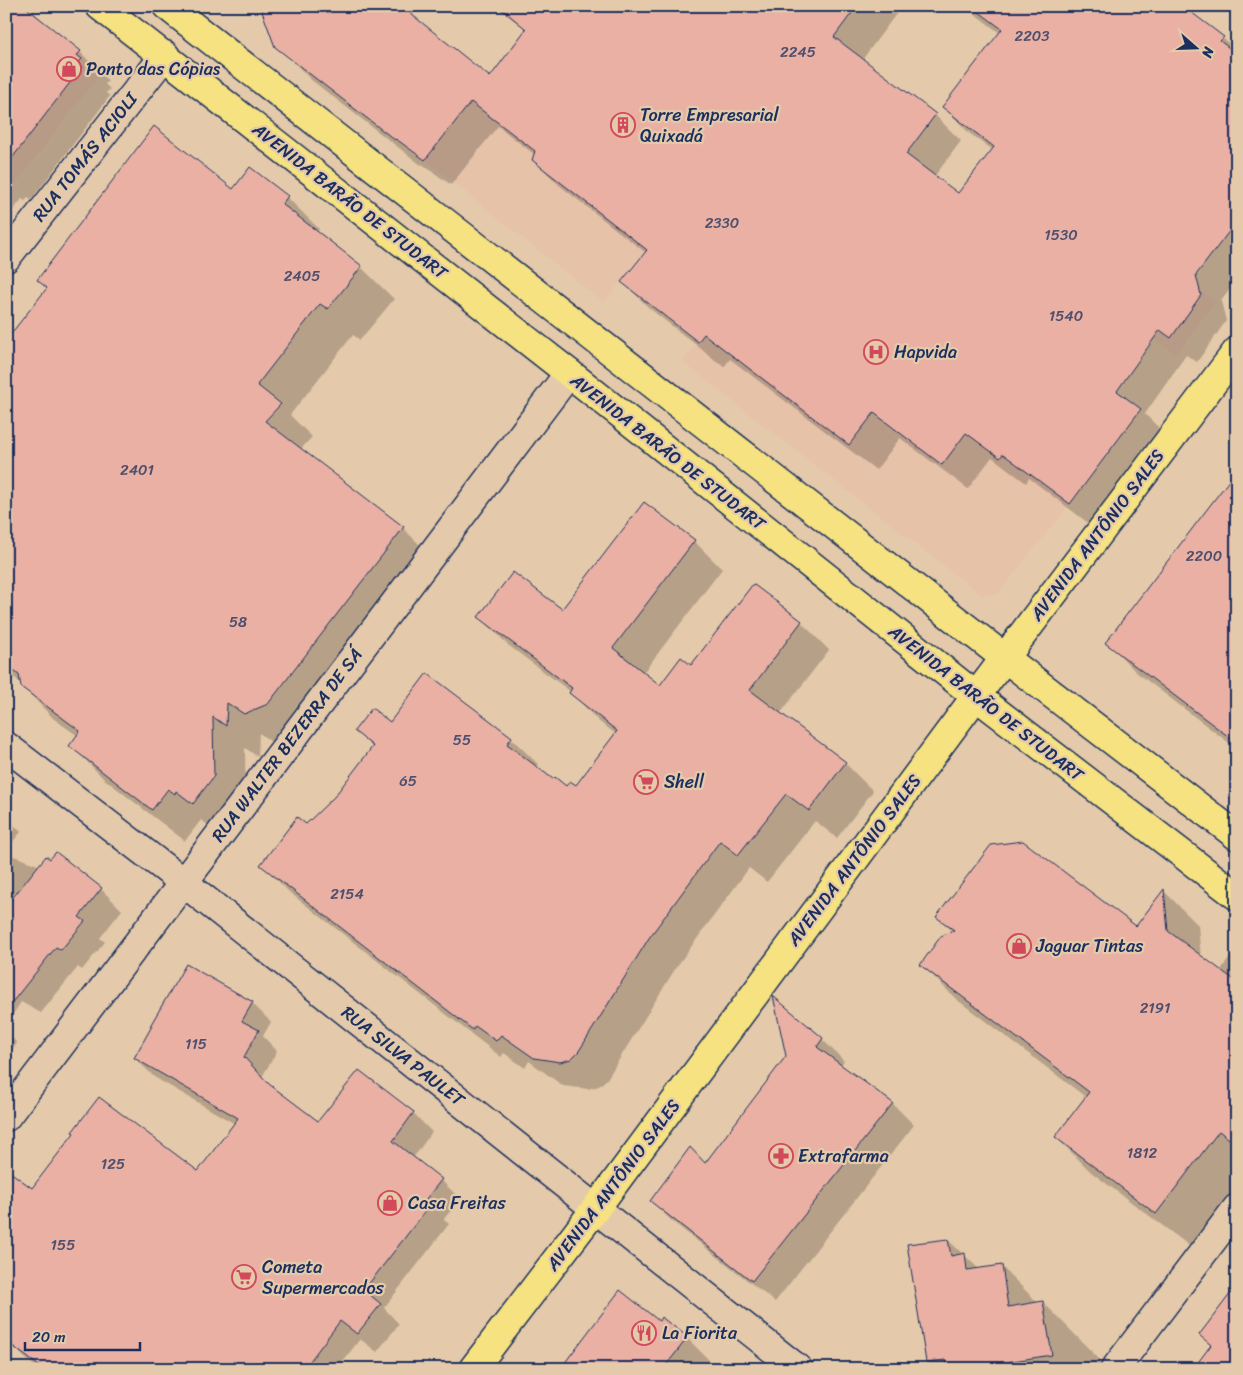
<svg xmlns="http://www.w3.org/2000/svg" width="1243" height="1375" font-family="Sriracha,sans-serif">
<style>
.built{fill:#e6c2a9}
.shadow{fill:#0003}
.building{fill:#e9b0a3;stroke:#1b2f5e}
.lines{fill:none;stroke-linecap:round;stroke-linejoin:round}
.street-casing{stroke:#1b2f5e;stroke-width:31}
.secondary-casing{stroke:#1b2f5e;stroke-width:31}
.primary-casing{stroke:#1b2f5e;stroke-width:31}
.street{stroke:#e4caab;stroke-width:28}
.secondary{stroke:#e4caab;stroke-width:28}
.primary{stroke:#f6e281;stroke-width:28}
.labels{text-anchor:middle;dominant-baseline:central;stroke-width:4.5;stroke-linejoin:round;paint-order:stroke}
.number-label{font-size:15px;fill:#4e4f6f}
.poi-label{font-size:18px;fill:#1b2f5e;stroke:#e4caab;text-anchor:start}
.street-label{font-size:18px;fill:#1b2f5e;stroke:#e4caab}
</style>
<rect width="100%" height="100%" fill="#e4caab"/>
<filter id="ink" filterUnits="userSpaceOnUse"><feTurbulence type="fractalNoise" baseFrequency=".02" numOctaves="2"/><feDisplacementMap in="SourceGraphic" scale="10" xChannelSelector="R" yChannelSelector="G"/><feConvolveMatrix kernelMatrix="1 2 1 2 8 2 1 2 1" color-interpolation-filters="sRGB"/></filter>
<g filter="url(#ink)">
<g class="built">
<polygon points="544,6 772,89 604,303 425,160"/>
<polygon points="33,13 104,70 6,197 6,49"/>
<polygon points="1000,139 1216,302 1176,355 1143,332 976,290 1141,409 1070,504 997,595 981,595 682,362 820,187 906,154 958,193"/>
</g>
<g class="shadow">
<polygon points="6,6 28,6 51,30 80,52 108,81 105,84 110,89 106,93 110,96 31,200 28,198 25,201 22,199 6,219"/>
<polygon points="495,6 902,6 862,60 935,115 961,141 934,177 958,195 993,150 969,133 944,107 1000,33 964,6 1179,6 1237,49 1237,280 1221,301 1226,321 1197,362 1186,355 1145,414 1166,435 1096,529 1029,478 1026,483 992,457 968,489 900,438 876,470 730,359 724,367 649,308 623,282 646,253 559,185 533,159 535,155 498,126 451,185 422,164 421,165 310,79 285,53 490,78 527,30"/>
<polygon points="250,169 287,197 319,229 317,232 361,267 394,299 360,340 353,335 290,415 312,437 300,450 403,528 435,560 277,746 259,733 258,757 245,748 246,809 226,835 209,823 208,825 201,820 185,841 103,778 71,745 78,736 54,719 22,686 21,683 6,671 6,342 47,289 39,280 233,191"/>
<polygon points="1237,472 1237,749 1136,672 1107,642"/>
<polygon points="694,541 722,569 643,673 660,687 692,667 801,622 829,650 780,714 845,763 873,791 837,838 815,821 767,882 749,868 677,966 607,1079 599,1086 588,1089 563,1086 529,1061 525,1068 504,1053 501,1057 289,892 261,864 335,798 373,748 356,731 390,724 511,738 539,765 537,768 566,787 576,787 616,734 598,721 571,692 508,645 480,617 562,611"/>
<polygon points="6,817 21,832 6,850"/>
<polygon points="6,853 101,889 122,910 100,938 105,942 82,970 78,967 41,1013 21,1002 6,1025"/>
<polygon points="1164,891 1198,925 1201,957 1220,971 1237,948 1237,1188 1191,1247 1091,1172 1056,1137 1087,1098 956,999 922,965 953,932 938,917 1136,927"/>
<polygon points="775,999 822,1039 844,1061 841,1066 893,1104 914,1125 775,1302 673,1222 651,1201 706,1164 787,1056"/>
<polygon points="252,1003 271,1022 263,1036 277,1051 262,1077 272,1088 318,1123 359,1071 413,1113 432,1132 413,1158 441,1180 460,1199 444,1219 449,1224 384,1308 399,1324 377,1352 360,1339 337,1369 38,1369 25,1358 6,1340 32,1190 198,1172 235,1124 154,1077 135,1058"/>
<polygon points="6,1032 17,1043 6,1057"/>
<polygon points="948,1240 979,1269 1001,1266 1038,1303 1043,1302 1099,1359 1101,1369 934,1369 927,1362"/>
<polygon points="659,1323 687,1338 718,1369 562,1369"/>
</g>
<g class="building">
<polygon points="6,6 24,6 81,51 77,55 82,59 78,63 82,67 6,166"/>
<polygon points="260,6 401,6 490,77 526,29 498,6 857,6 834,37 936,114 906,154 958,193 994,147 942,107 1002,29 971,6 1183,6 1224,37 1220,41 1237,54 1237,221 1196,275 1201,295 1171,338 1160,330 1117,391 1141,409 1070,504 1003,454 1000,458 966,433 942,465 874,413 849,445 704,334 698,342 621,282 647,250 532,160 535,151 471,102 425,160 396,139 395,140 275,47"/>
<polygon points="154,126 233,189 250,167 288,196 282,204 362,266 328,309 320,304 257,385 281,404 265,421 404,527 268,704 244,714 227,703 226,726 213,717 214,776 193,804 176,791 175,794 168,789 152,810 69,746 80,731 21,687 19,675 6,665 6,340 47,288 37,280"/>
<polygon points="1237,470 1237,743 1105,643"/>
<polygon points="644,502 695,540 613,648 660,685 681,657 691,665 753,584 802,621 750,690 846,762 809,811 786,794 738,855 720,841 649,938 579,1051 571,1059 560,1062 534,1058 501,1035 496,1041 475,1026 473,1030 260,865 297,817 306,824 334,797 373,746 354,731 372,708 390,722 427,673 512,737 507,744 553,779 555,777 566,786 570,781 576,785 617,731 569,693 572,688 478,617 513,572 562,609"/>
<polygon points="1023,841 1136,926 1164,889 1168,931 1237,982 1237,1145 1219,1131 1156,1214 1055,1137 1089,1092 920,965 941,936 954,930 936,917 991,845"/>
<polygon points="56,852 102,888 79,917 85,921 61,950 56,947 6,1010 6,906 46,856 50,859"/>
<polygon points="186,964 253,1002 242,1021 259,1030 244,1057 269,1084 318,1121 359,1070 414,1112 393,1141 442,1179 426,1199 431,1204 364,1290 381,1304 357,1334 340,1321 304,1369 43,1369 6,1341 6,1169 32,1188 74,1133 72,1132 99,1097 198,1171 238,1118 134,1058 152,1026 150,1026"/>
<polygon points="773,996 823,1038 817,1047 893,1103 752,1281 650,1201 690,1147 705,1163 786,1056"/>
<polygon points="948,1239 951,1256 965,1253 967,1270 1002,1265 1008,1307 1043,1301 1052,1355 960,1369 948,1369 946,1360 926,1362 907,1244"/>
<polygon points="1237,1285 1237,1369 1193,1369 1211,1345 1199,1335"/>
<polygon points="620,1290 659,1321 661,1317 688,1337 678,1350 663,1369 560,1369"/>
</g>
<g class="lines">
<defs>
<g id="street">
<polyline points="6,258 165,55"/>
<polyline points="6,746 183,882 798,1369"/>
<polyline points="6,1117 569,373"/>
</g>
<polyline id="secondary" points="1115,1369 1237,1208"/>
<g id="primary">
<polyline points="100,6 569,373 976,696 1237,896"/>
<polyline points="167,6 1005,658 1237,836"/>
<polyline points="473,1369 596,1208 976,696 1237,351"/>
</g>
</defs>
<use href="#street" class="street-casing"/>
<use href="#secondary" class="secondary-casing"/>
<use href="#primary" class="primary-casing"/>
<use href="#street" class="street"/>
<use href="#secondary" class="secondary"/>
<use href="#primary" class="primary"/>
</g>
</g>
<defs>
<symbol id="shop-ring" viewBox="-11 -11 22 22"><circle r="9.5" fill="#e4caab" stroke="#d1495b" stroke-width="1.5"/><path d="M-5-2.5h2.3a2.7 3.5 0 0 1 5.4 0H5L5.5 6h-11ZM-1.5-2.5h3a1.5 2.3 0 0 0-3 0Z" fill="#d1495b"/></symbol>
<symbol id="building-ring" viewBox="-11 -11 22 22"><circle r="9.5" fill="#e4caab" stroke="#d1495b" stroke-width="1.5"/><path d="M-4-6H4V6H1V3H-1V6H-4ZM-2.5-4.3h1.7v1.8h-1.7ZM.8-4.3h1.7v1.8H.8ZM-2.5-1h1.7V.8h-1.7ZM.8-1h1.7V.8H.8Z" fill="#d1495b"/></symbol>
<symbol id="hospital-ring" viewBox="-11 -11 22 22"><circle r="9.5" fill="#e4caab" stroke="#d1495b" stroke-width="1.5"/><path d="M-5-5h3v3.5h4V-5h3V5h-3V1.5h-4V5h-3Z" fill="#d1495b"/></symbol>
<symbol id="supermarket-ring" viewBox="-11 -11 22 22"><circle r="9.5" fill="#e4caab" stroke="#d1495b" stroke-width="1.5"/><path d="M-6-5.5h2.5l.6 2H6L4.5 2H-2.5L-4.4-4H-6ZM-1.5 3.2a1.3 1.3 0 1 0 .1 0ZM3 3.2a1.3 1.3 0 1 0 .1 0Z" fill="#d1495b"/></symbol>
<symbol id="pharmacy-ring" viewBox="-11 -11 22 22"><circle r="9.5" fill="#e4caab" stroke="#d1495b" stroke-width="1.5"/><path d="M-2-6h4v4h4v4h-4v4h-4v-4h-4v-4h4Z" fill="#d1495b"/></symbol>
<symbol id="restaurant-ring" viewBox="-11 -11 22 22"><circle r="9.5" fill="#e4caab" stroke="#d1495b" stroke-width="1.5"/><path d="M-5-6h1v4h1v-4h1v4h1v-4h1v5L-1.5 .5V6h-2V.5L-5-1ZM5-6V6H3V1.5H1.5Q1.5-4 5-6Z" fill="#d1495b"/></symbol>
</defs>
<g fill-rule="evenodd">
<use href="#shop-ring" x="55" y="55" width="28" height="28"/>
<use href="#building-ring" x="609" y="111" width="28" height="28"/>
<use href="#hospital-ring" x="862" y="338" width="28" height="28"/>
<use href="#supermarket-ring" x="632" y="768" width="28" height="28"/>
<use href="#shop-ring" x="1005" y="932" width="28" height="28"/>
<use href="#pharmacy-ring" x="767" y="1142" width="28" height="28"/>
<use href="#shop-ring" x="376" y="1189" width="28" height="28"/>
<use href="#supermarket-ring" x="230" y="1263" width="28" height="28"/>
<use href="#restaurant-ring" x="630" y="1319" width="28" height="28"/>
</g>
<g class="labels">
<g class="number-label">
<text x="1032" y="36">2203</text>
<text x="798" y="52">2245</text>
<text x="722" y="223">2330</text>
<text x="1061" y="235">1530</text>
<text x="302" y="276">2405</text>
<text x="1066" y="316">1540</text>
<text x="137" y="470">2401</text>
<text x="1204" y="556">2200</text>
<text x="238" y="622">58</text>
<text x="462" y="740">55</text>
<text x="408" y="781">65</text>
<text x="347" y="894">2154</text>
<text x="1155" y="1008">2191</text>
<text x="196" y="1044">115</text>
<text x="1142" y="1153">1812</text>
<text x="113" y="1164">125</text>
<text x="63" y="1245">155</text>
</g>
<g class="poi-label">
<text x="86" y="69">Ponto das Cópias</text>
<text x="640" y="115">Torre Empresarial<tspan x="640" dy="21">Quixadá</tspan></text>
<text x="894" y="352">Hapvida</text>
<text x="664" y="782">Shell</text>
<text x="1036" y="946">Jaguar Tintas</text>
<text x="798" y="1156">Extrafarma</text>
<text x="408" y="1203">Casa Freitas</text>
<text x="262" y="1267">Cometa<tspan x="262" dy="21">Supermercados</tspan></text>
<text x="662" y="1333">La Fiorita</text>
</g>
<g class="street-label">
<text transform="translate(85 157) rotate(-52)">RUA TOMÁS ACIOLI</text>
<text transform="translate(350 201) rotate(38)">AVENIDA BARÃO DE STUDART</text>
<text transform="translate(668 452) rotate(38)">AVENIDA BARÃO DE STUDART</text>
<text transform="translate(1097 535) rotate(-53)">AVENIDA ANTÔNIO SALES</text>
<text transform="translate(986 703) rotate(38)">AVENIDA BARÃO DE STUDART</text>
<text transform="translate(287 745) rotate(-53)">RUA WALTER BEZERRA DE SÁ</text>
<text transform="translate(854 860) rotate(-53)">AVENIDA ANTÔNIO SALES</text>
<text transform="translate(403 1056) rotate(38)">RUA SILVA PAULET</text>
<text transform="translate(613 1185) rotate(-53)">AVENIDA ANTÔNIO SALES</text>
</g>
</g>
<rect width="1243" height="1375" fill="none" stroke="#e4caab" stroke-width="25"/>
<rect x="12" y="12" width="1218" height="1350" fill="none" stroke="#1b2f5e" stroke-width="2" filter="url(#ink)"/>
<g transform="translate(1196 48) rotate(110)" stroke="#e4caab" stroke-width="4" paint-order="stroke">
<path d="M0-4L9 19L0 12L-9 19Z" fill="#1b2f5e"/>
<text y="-8" font-size="14" font-weight="bold" text-anchor="middle" fill="#1b2f5e">N</text>
</g>
<path d="M25 1342v8h115v-8" fill="none" stroke="#1b2f5e" stroke-width="2.5"/>
<text x="32" y="1342" font-size="15" fill="#1b2f5e" stroke="#e4caab" stroke-width="4" paint-order="stroke">20 m</text>
</svg>
